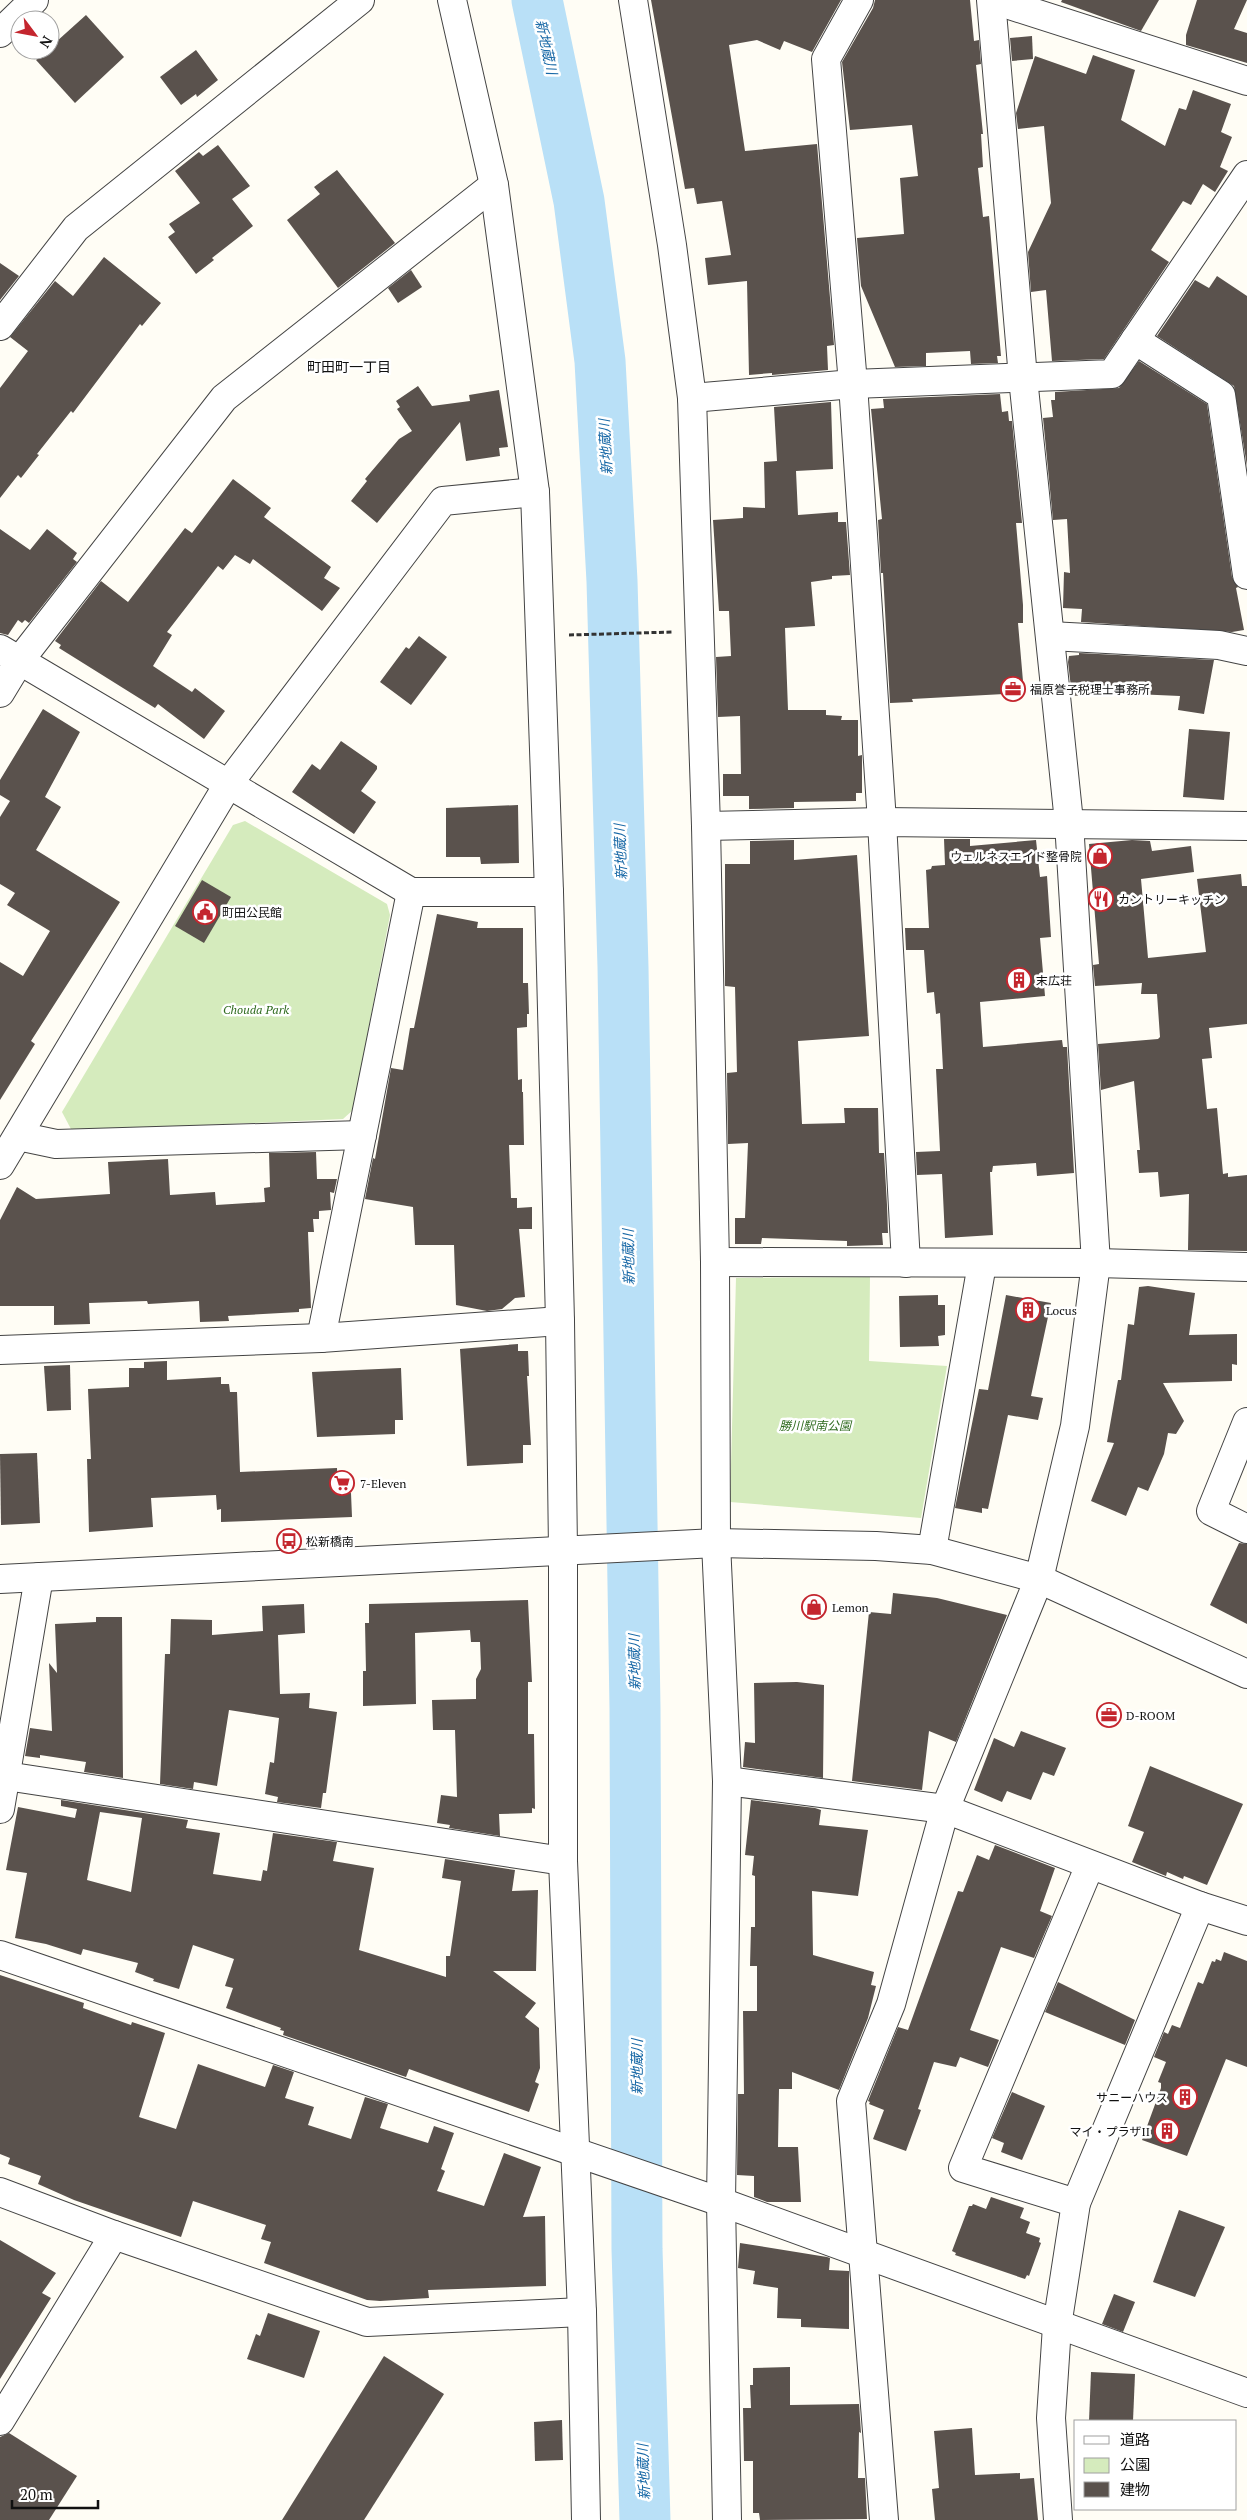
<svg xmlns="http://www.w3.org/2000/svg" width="1247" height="2520" font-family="'PT Serif','Noto Sans JP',serif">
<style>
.green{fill:#d5ebbd}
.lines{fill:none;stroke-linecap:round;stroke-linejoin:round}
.river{stroke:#b9e0f7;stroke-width:51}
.building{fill:#5a524d;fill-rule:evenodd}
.minor-casing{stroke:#444;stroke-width:30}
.path{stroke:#333;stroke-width:3;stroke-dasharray:5 2.5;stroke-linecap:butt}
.minor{stroke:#fff;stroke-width:28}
.labels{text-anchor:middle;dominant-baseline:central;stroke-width:5;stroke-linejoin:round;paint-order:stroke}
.poi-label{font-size:12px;fill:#111;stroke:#fff;text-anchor:start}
.park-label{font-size:12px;font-style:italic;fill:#2f6b1f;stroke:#fff}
.water-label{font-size:14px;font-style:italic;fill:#1768a6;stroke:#fff}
.neighbourhood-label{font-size:14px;fill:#111;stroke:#fff}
</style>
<rect width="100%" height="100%" fill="#fffdf5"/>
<g class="green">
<polygon points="245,821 387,904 390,915 353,1110 343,1119 72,1131 62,1112 233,825"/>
<polygon points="870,1277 869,1361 947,1366 921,1518 730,1502 736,1278"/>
</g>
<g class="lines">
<polyline class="river" points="537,0 579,201 600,361 612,581 623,967 635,1708 637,2249 645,2520"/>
</g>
<g class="building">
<polygon points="651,0 841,0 812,52 784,41 780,50 757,40 729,45 745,151 817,144 834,345 827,346 828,370 772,375 772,373 749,375 747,281 708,285 705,258 731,255 722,201 697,204 694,188 685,189"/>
<polygon points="875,0 970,0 974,41 979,40 981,64 976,65 983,134 981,134 983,167 978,168 983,217 989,216 1001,356 997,356 998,363 971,364 970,351 926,353 926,366 895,367 861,286 857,238 904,234 900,178 918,176 912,125 850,130 842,62 873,8"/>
<polygon points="1062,0 1159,0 1141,31 1061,2"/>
<polygon points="1197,0 1247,0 1234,29 1247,33 1247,63 1186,45 1186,35"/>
<polygon points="86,15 124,57 75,103 36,60"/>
<polygon points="1032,36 1033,59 1012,61 1010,38"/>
<polygon points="196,50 218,80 197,97 196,94 181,105 160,77"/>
<polygon points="1093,55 1135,70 1121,120 1165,146 1179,108 1186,110 1193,90 1231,104 1221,132 1232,137 1220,167 1228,171 1215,192 1203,184 1191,205 1183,201 1151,250 1169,262 1104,359 1052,361 1046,290 1031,292 1028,252 1051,203 1044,126 1018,129 1016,113 1035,56 1086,74"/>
<polygon points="218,145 250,186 232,199 253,226 212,258 214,260 196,274 168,237 175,232 169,224 200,203 175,171 199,152 203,156"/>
<polygon points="337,170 395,243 338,288 287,220 320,194 314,187"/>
<polygon points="104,257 161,303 142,326 140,324 73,413 71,411 37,454 39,455 21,478 18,475 0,498 0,388 28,351 10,337 55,281 73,296"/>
<polygon points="0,263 19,276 0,300"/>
<polygon points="411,270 422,287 398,303 388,288"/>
<polygon points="1217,276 1247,296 1247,466 1234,386 1157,336 1195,280 1209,288"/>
<polygon points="1139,361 1207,404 1232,577 1238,587 1236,588 1244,630 1232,632 1081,622 1082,609 1063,608 1064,572 1070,573 1067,519 1053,520 1043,418 1053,417 1051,400 1055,400 1055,392 1119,388"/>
<polygon points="418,386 432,406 470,401 469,395 499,390 508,447 499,448 500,456 466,461 460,422 377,523 351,501 367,481 365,479 399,439 412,431 397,409 400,407 396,401"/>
<polygon points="1000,394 1002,412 1008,411 1009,421 1012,421 1022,523 1016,523 1023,605 1023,623 1018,623 1024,693 912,699 913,702 890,703 883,573 881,573 878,520 882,519 871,409 884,408 883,399"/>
<polygon points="831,402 833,469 796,471 798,515 838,512 838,522 846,522 850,575 832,576 832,579 811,582 815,626 785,628 788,710 826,710 826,715 842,716 841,720 858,720 858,756 862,755 862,793 856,793 856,801 794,802 794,808 749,809 749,796 723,796 723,774 741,774 740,716 718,717 716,657 731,656 729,611 719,611 713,520 743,518 743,507 765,508 764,462 777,461 774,407"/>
<polygon points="233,479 271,508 264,517 331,567 324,578 340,588 322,611 253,559 250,564 235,555 223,570 218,566 167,632 172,635 153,666 192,692 195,688 225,711 204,739 158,704 155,708 59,648 61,645 55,641 101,581 128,602 185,528 192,533"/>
<polygon points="0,529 30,550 47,529 77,553 73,559 77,562 29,623 25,620 22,623 18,620 8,635 0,633"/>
<polygon points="419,636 447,657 411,705 380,682 406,647 409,649"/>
<polygon points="1079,653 1214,660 1204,714 1178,710 1180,696 1112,693 1072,696 1068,662 1069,656 1079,655"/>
<polygon points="43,709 80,732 45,797 61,807 36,850 120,902 31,1041 35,1044 0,1100 0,962 23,976 50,931 7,905 15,893 0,884 0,817 10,801 0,795 0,780"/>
<polygon points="1189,729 1230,732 1224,800 1183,797"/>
<polygon points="341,741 377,766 377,769 361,791 376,802 354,834 292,792 312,764 320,770"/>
<polygon points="518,805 519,863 481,864 480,857 446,857 446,808"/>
<polygon points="944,839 970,839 970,846 1036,840 1040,877 1047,876 1051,937 1040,938 1045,996 980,1002 983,1047 1062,1040 1063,1047 1067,1047 1074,1173 1037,1176 1036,1163 993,1166 992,1172 990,1172 993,1235 945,1238 942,1174 917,1175 916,1152 940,1151 936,1069 943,1069 940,1013 936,1014 934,992 927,993 924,950 906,950 905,928 929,928 926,870 931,869 932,866 945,865"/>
<polygon points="794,840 794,860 857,855 869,1036 798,1041 802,1124 845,1123 844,1108 878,1108 879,1153 884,1153 887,1205 888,1233 882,1233 883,1245 847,1246 847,1241 762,1238 761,1244 735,1244 735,1218 745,1218 748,1143 728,1144 727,1073 737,1072 735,987 725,986 725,864 750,864 750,841"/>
<polygon points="1132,840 1150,841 1152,851 1191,846 1194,872 1141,879 1148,958 1206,952 1197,879 1241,874 1242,886 1247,886 1247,1024 1209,1028 1212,1058 1202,1059 1207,1109 1217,1108 1223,1174 1228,1173 1228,1177 1247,1175 1247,1251 1188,1250 1189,1194 1160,1197 1158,1172 1139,1173 1137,1150 1140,1150 1134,1081 1101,1090 1098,1044 1158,1039 1160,1037 1157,994 1141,994 1142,983 1095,986 1093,965 1099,964 1089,844"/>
<polygon points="202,880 231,897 204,943 175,926"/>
<polygon points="437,914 478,922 477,928 523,928 523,983 528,983 529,1014 527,1014 527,1027 517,1028 518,1080 522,1079 522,1092 523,1092 524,1145 509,1145 511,1198 517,1198 517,1208 532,1207 532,1229 519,1229 525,1297 515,1298 502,1309 487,1311 456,1305 454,1245 415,1245 413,1207 365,1199 373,1158 375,1159 391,1068 403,1070 410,1028 414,1028"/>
<polygon points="316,1152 317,1179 337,1179 334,1193 330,1192 331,1210 319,1211 319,1219 313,1219 314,1232 308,1232 311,1308 299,1309 299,1312 228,1316 229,1321 200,1322 199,1301 148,1304 147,1301 89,1303 90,1324 54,1325 54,1306 0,1306 0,1220 17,1187 36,1199 110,1194 108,1162 168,1159 170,1195 215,1192 216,1205 265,1202 264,1188 270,1187 269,1153"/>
<polygon points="1148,1286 1195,1293 1189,1335 1237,1334 1237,1365 1232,1364 1232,1381 1163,1383 1184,1421 1176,1434 1168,1433 1164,1454 1148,1491 1138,1487 1126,1516 1091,1501 1114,1443 1107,1442 1118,1380 1121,1380 1128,1324 1134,1325 1139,1287"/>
<polygon points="938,1295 938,1305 945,1305 945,1335 938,1336 939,1346 900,1347 899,1296"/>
<polygon points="1006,1295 1051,1303 1031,1396 1043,1398 1038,1420 1008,1415 988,1509 982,1508 982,1513 955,1508 979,1389 988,1390"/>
<polygon points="518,1344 518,1351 528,1351 529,1376 527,1376 531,1445 523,1445 523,1463 467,1466 460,1349"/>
<polygon points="167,1361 167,1380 221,1377 221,1384 229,1384 230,1392 237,1392 240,1472 337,1468 338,1494 351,1493 352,1517 221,1522 221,1509 217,1510 216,1495 151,1498 153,1527 89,1532 87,1459 91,1459 88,1389 129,1387 129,1368 144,1368 144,1362"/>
<polygon points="70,1365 71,1410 47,1411 44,1366"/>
<polygon points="401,1368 403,1420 395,1420 395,1434 317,1437 312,1372"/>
<polygon points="37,1453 40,1523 1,1525 0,1454"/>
<polygon points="1239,1543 1247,1544 1247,1624 1210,1605"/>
<polygon points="893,1593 937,1598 1007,1615 956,1742 929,1731 922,1790 852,1781 869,1612 891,1614"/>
<polygon points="528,1600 532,1682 528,1682 528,1734 534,1734 535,1809 532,1808 532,1813 499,1814 500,1836 449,1828 450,1825 437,1823 441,1795 457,1797 455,1730 433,1730 432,1700 476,1699 476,1679 481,1669 480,1642 471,1642 470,1630 415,1633 416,1704 363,1706 363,1671 366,1671 365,1623 369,1623 369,1604"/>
<polygon points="304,1604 305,1633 278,1635 280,1694 310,1693 309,1708 337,1712 326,1793 323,1793 321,1808 277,1802 278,1797 265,1794 270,1762 274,1763 279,1718 229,1710 217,1786 194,1782 193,1789 160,1784 165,1654 170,1654 171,1619 212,1620 212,1635 263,1631 262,1606"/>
<polygon points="96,1617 122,1617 123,1778 84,1772 86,1762 40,1755 40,1758 25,1756 30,1728 52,1731 49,1663 57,1673 55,1624 96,1622"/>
<polygon points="797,1682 824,1685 823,1778 743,1767 745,1742 755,1743 754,1683"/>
<polygon points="1021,1731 1066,1748 1054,1776 1043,1772 1031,1800 1007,1791 1002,1802 974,1790 994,1738 1014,1747"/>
<polygon points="1150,1766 1243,1804 1207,1885 1184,1876 1183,1879 1167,1872 1166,1876 1132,1862 1144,1832 1128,1826"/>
<path d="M61 1800 188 1820 186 1828 220 1833 213 1874 261 1881 263 1870 267 1871 273 1833 337 1842 333 1861 374 1868 359 1950 446 1977V1956H450L461 1881 442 1878 445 1859 515 1870 512 1891 538 1890 536 1971H493L536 2003 525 2017 539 2028 540 2068 535 2082 539 2084 529 2112 409 2069 406 2077 283 2035 284 2031 280 2030 281 2028 226 2008 233 1988 225 1986 234 1959 193 1945 179 1989 153 1981 154 1979 135 1972 138 1963 83 1949 81 1955 46 1944 15 1938 27 1873 6 1870 18 1807 75 1818 77 1809 61 1806ZM100 1812 142 1818 131 1892 87 1880Z"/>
<polygon points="751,1800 815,1808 821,1810 819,1825 868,1830 858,1896 812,1891 813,1955 874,1972 871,1985 876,1986 868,2018 839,2090 792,2072 792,2089 779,2089 778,2147 798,2147 801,2202 767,2202 754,2197 754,2176 737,2175 738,2094 744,2094 743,2011 757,2011 757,1966 750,1966 751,1927 755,1927 755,1876 752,1875 754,1856 745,1855"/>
<polygon points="995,1845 1055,1868 1040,1911 1052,1916 1034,1958 1001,1947 970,2030 999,2040 988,2067 960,2057 956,2067 934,2062 918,2109 921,2110 906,2151 873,2139 884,2110 869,2104 870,2102 868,2101 898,2027 908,2030 958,1891 963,1892 977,1855 989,1860"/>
<polygon points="1224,1952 1247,1961 1247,2067 1226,2059 1187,2156 1142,2140 1161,2088 1161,2083 1158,2082 1166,2062 1154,2057 1164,2032 1168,2034 1172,2025 1180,2028 1198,1982 1203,1984 1212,1961 1215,1962 1216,1959 1221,1961"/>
<polygon points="0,1975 84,2003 83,2008 131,2025 132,2022 165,2033 139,2117 176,2129 198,2064 265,2087 273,2065 294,2072 285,2098 314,2107 308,2125 351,2139 365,2097 388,2104 380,2128 428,2143 434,2126 454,2133 441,2169 445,2171 437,2191 484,2206 504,2153 541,2167 523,2217 545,2216 546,2286 428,2290 429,2298 380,2301 367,2300 264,2263 271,2242 261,2239 266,2225 193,2201 181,2237 74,2200 38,2184 41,2176 8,2164 10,2158 0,2154"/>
<polygon points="1058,1982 1135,2020 1125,2045 1045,2012"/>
<polygon points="1012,2092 1045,2106 1022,2160 1001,2152 1004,2143 992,2138"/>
<polygon points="991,2197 1024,2208 1020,2218 1030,2222 1026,2233 1040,2238 1039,2242 1041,2243 1029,2276 1027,2275 1025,2279 955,2255 956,2253 952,2251 969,2206 972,2206 973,2204 986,2209"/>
<polygon points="1179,2210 1225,2227 1195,2297 1153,2282"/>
<polygon points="0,2240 56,2273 42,2293 51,2298 0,2379"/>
<polygon points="740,2243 827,2257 830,2258 829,2270 849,2271 849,2329 801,2327 801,2319 777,2318 778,2288 753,2284 755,2271 738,2268"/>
<polygon points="1114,2294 1135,2302 1123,2332 1102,2324"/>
<polygon points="268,2313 320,2331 304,2378 247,2359 256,2334 260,2336"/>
<polygon points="384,2356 444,2394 364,2520 282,2520"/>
<polygon points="790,2367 790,2405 859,2404 861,2433 859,2432 858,2478 865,2478 867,2519 760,2520 759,2513 753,2513 753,2461 744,2461 743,2408 751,2408 750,2385 753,2385 753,2368"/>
<polygon points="1091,2372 1135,2374 1133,2421 1089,2421"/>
<polygon points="562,2420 563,2460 535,2461 534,2422"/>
<polygon points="972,2428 975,2475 1020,2473 1020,2479 1034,2478 1038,2520 935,2520 932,2489 939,2488 934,2431"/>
<polygon points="9,2433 77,2476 49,2520 0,2520 0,2437"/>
</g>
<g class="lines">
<defs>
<g id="minor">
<polyline points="452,0 494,185 535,492 549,892 560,1321 563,1550 563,1861 582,2312 586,2520"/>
<polyline points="633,0 672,245 692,398 706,826 715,1262 716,1543 727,1781 721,2202 727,2520"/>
<polyline points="859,0 826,59 853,384 882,822 906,1263"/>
<polyline points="994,0 1247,81"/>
<polyline points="0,33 34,0"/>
<polyline points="0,326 76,228 360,0"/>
<polyline points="1135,340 1221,395 1247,575"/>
<polyline points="692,398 853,384 1112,374 1247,175"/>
<polyline points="1050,636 1219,645 1247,651"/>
<polyline points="0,649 411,892 549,892"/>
<polyline points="0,693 20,660 224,398 494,185"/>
<polyline points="706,826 882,822 1247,826"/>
<polyline points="18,1136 56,1144 362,1135"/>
<polyline points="0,1165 229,783 443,501 535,492"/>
<polyline points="715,1262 1096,1263 1247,1267"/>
<polyline points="321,1338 411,892"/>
<polyline points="0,1350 321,1338 560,1321"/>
<polyline points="1247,1422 1211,1511 1247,1529"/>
<polyline points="932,1550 982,1264"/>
<polyline points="0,1579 716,1543 876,1546 932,1550 1039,1579 1247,1674"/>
<polyline points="6,1776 563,1861"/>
<polyline points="727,1781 945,1809 1200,1906"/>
<polyline points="0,1809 39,1577"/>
<polyline points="0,1955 721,2202 1247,2393"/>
<polyline points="0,2192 114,2235 367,2322 582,2312"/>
<polyline points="1076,2203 963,2168 1090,1865"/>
<polyline points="0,2421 114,2235"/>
<polyline points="884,2520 851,2101 891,2004 945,1809 1039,1579 1075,1426 1096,1263 1069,822 1023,378 991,0"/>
<polyline points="1058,2520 1051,2418 1057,2326 1076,2203 1200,1906 1247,1921"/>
</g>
</defs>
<use href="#minor" class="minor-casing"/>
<polyline class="path" points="569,635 673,632"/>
<use href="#minor" class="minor"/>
</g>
<defs>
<symbol id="office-ring" viewBox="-11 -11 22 22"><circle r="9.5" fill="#fff" stroke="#c4262e" stroke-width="1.5"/><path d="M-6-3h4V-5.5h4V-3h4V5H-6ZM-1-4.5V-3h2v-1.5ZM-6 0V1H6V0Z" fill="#c4262e"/></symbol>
<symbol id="shop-ring" viewBox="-11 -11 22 22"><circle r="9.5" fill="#fff" stroke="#c4262e" stroke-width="1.5"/><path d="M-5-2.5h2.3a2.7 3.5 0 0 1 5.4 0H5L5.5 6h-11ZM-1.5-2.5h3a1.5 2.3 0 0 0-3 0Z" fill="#c4262e"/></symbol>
<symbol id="restaurant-ring" viewBox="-11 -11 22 22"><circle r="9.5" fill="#fff" stroke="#c4262e" stroke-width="1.5"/><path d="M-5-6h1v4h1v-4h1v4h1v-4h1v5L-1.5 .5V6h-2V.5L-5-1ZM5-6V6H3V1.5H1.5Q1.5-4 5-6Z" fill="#c4262e"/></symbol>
<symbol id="civic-ring" viewBox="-11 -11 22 22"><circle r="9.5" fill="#fff" stroke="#c4262e" stroke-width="1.5"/><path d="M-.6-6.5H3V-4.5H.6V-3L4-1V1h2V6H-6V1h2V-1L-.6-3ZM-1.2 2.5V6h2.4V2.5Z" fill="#c4262e"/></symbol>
<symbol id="building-ring" viewBox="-11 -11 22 22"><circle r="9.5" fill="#fff" stroke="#c4262e" stroke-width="1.5"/><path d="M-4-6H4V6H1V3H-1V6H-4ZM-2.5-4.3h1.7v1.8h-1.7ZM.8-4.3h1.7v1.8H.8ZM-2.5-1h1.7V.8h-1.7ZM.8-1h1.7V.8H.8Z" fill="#c4262e"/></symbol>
<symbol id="supermarket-ring" viewBox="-11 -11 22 22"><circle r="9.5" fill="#fff" stroke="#c4262e" stroke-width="1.5"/><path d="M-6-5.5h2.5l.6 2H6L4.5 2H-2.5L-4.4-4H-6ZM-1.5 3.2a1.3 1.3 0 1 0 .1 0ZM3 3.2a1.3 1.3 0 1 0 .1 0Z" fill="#c4262e"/></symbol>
<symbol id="bus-ring" viewBox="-11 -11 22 22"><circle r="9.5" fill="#fff" stroke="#c4262e" stroke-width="1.5"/><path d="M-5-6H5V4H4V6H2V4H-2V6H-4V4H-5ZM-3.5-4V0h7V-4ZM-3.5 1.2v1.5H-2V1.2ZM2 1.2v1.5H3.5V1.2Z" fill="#c4262e"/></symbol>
</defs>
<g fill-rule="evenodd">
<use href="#office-ring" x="999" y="675" width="28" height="28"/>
<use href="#shop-ring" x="1086" y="842" width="28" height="28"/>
<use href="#restaurant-ring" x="1087" y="885" width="28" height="28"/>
<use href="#civic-ring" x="191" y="898" width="28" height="28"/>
<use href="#building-ring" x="1005" y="966" width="28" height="28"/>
<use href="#building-ring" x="1014" y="1296" width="28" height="28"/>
<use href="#supermarket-ring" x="328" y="1469" width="28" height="28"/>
<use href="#bus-ring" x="275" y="1527" width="28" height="28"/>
<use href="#shop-ring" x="800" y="1593" width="28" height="28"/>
<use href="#office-ring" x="1095" y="1701" width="28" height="28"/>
<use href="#building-ring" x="1171" y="2083" width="28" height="28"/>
<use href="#building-ring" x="1153" y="2117" width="28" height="28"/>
</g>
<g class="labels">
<g class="poi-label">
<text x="1030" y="689">福原誉子税理士事務所</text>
<text x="1082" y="856" text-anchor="end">ウェルネスエイド整骨院</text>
<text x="1118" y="899">カントリーキッチン</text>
<text x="222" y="912">町田公民館</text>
<text x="1036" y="980">末広荘</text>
<text x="1046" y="1310">Locus</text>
<text x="360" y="1483">7-Eleven</text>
<text x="306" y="1541">松新橋南</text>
<text x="832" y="1607">Lemon</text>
<text x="1126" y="1715">D-ROOM</text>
<text x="1168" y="2097" text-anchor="end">サニーハウス</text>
<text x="1150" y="2131" text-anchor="end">マイ・プラザII</text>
</g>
<g class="park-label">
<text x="256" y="1009">Chouda Park</text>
<text x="815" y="1425">勝川駅南公園</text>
</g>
<g class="water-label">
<text transform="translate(547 47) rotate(78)">新地蔵川</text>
<text transform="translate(605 447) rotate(-93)">新地蔵川</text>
<text transform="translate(620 852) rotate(-92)">新地蔵川</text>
<text transform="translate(628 1257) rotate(-91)">新地蔵川</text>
<text transform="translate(634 1662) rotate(-91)">新地蔵川</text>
<text transform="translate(636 2067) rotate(-90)">新地蔵川</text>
<text transform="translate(643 2472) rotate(-92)">新地蔵川</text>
</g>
<g class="neighbourhood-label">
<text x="349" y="366">町田町一丁目</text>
</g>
</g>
<rect x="1074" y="2420" width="162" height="90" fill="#ffffff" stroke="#a0a0a0"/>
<rect x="1084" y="2436" width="25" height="8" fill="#ffffff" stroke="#a0a0a0"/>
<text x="1120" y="2445" font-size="15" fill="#111111">道路</text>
<rect x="1084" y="2458" width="25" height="15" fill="#d5ebbd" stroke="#a0a0a0"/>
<text x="1120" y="2470" font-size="15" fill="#111111">公園</text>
<rect x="1084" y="2482" width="25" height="15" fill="#5a524d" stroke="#a0a0a0"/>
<text x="1120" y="2495" font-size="15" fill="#111111">建物</text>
<g transform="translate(35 35) rotate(122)"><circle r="24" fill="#ffffff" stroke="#a0a0a0"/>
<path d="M0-4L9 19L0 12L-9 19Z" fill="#c4262e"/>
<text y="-8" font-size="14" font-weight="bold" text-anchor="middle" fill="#111111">N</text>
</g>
<path d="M12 2500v8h86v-8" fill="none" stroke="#111111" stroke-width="2.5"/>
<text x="20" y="2500" font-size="15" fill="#111111" stroke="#ffffff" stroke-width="4" paint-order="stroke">20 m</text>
</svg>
